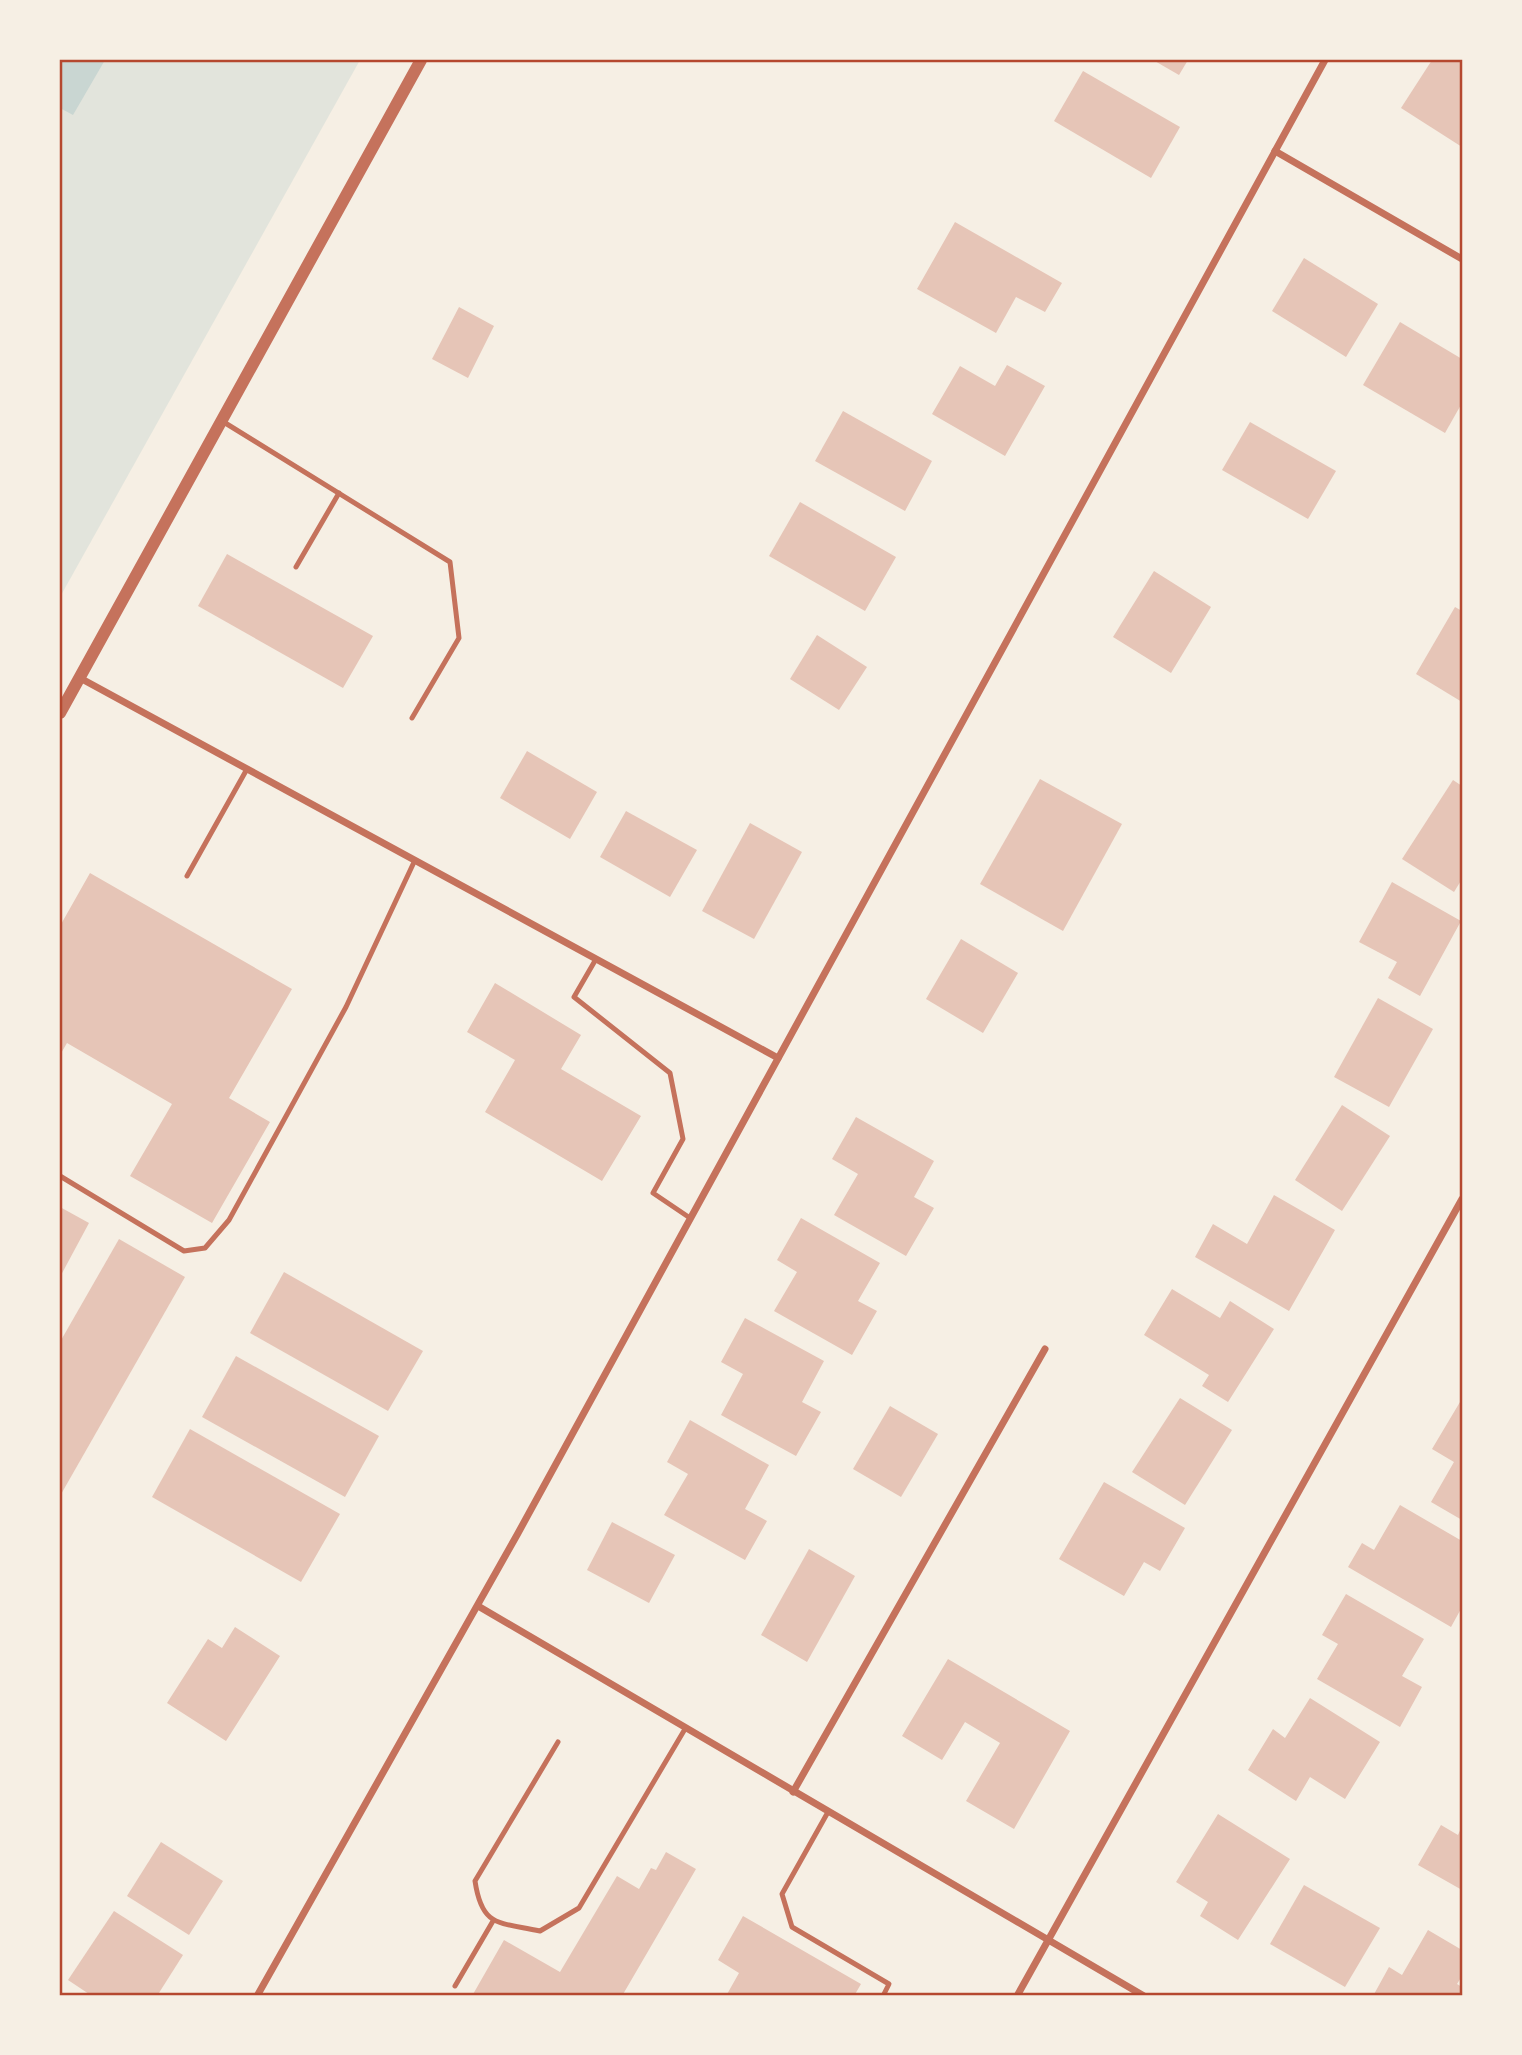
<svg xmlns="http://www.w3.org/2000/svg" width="1522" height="2055" font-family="'Source Sans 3',sans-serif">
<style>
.green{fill:#e2e4dc}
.water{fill:#c9d6d2}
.building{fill:#e6c5b7}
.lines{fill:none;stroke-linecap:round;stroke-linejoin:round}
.service{stroke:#c5725c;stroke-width:5}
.minor{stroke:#c5725c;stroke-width:7}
.tertiary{stroke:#c5725c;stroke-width:12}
.neatline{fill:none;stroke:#b5482f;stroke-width:2.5}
</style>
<rect width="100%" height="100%" fill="#f6efe4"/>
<polygon class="green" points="60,60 360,60 60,597"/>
<polygon class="water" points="60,60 105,60 73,115 60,108"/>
<g class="building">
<polygon points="1153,60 1188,60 1179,75"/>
<polygon points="1432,60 1462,60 1462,147 1401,108"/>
<polygon points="1083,71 1180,127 1151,178 1054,121"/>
<polygon points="955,222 1062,283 1045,312 1016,297 996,333 917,289"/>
<polygon points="1304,258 1378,304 1346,357 1272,311"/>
<polygon points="459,307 494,326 468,378 432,359"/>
<polygon points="1400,322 1462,359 1462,403 1445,433 1363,385"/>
<polygon points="1007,365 1045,386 1005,456 932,414 960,366 995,386"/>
<polygon points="843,411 932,461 905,511 815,461"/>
<polygon points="1250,422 1336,471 1308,519 1222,470"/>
<polygon points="800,502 896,557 865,611 769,556"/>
<polygon points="227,554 373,636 343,688 198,606"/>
<polygon points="1154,571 1211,607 1171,673 1113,637"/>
<polygon points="1455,607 1462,611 1462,702 1416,674"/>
<polygon points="817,635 867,667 839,710 790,679"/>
<polygon points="527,751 597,792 570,839 500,798"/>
<polygon points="1040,779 1122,824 1063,931 980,884"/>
<polygon points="1453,780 1462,786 1462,879 1454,892 1402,859"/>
<polygon points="626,811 697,850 670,897 600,857"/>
<polygon points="750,823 802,852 754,939 702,911"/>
<polygon points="90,873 292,989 229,1098 270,1122 212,1223 130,1176 172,1104 67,1043 60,1055 60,926"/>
<polygon points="1392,882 1461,921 1420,996 1388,978 1397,962 1359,942"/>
<polygon points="961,939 1018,973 983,1033 926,999"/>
<polygon points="495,983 581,1035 561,1069 641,1116 602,1181 485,1112 515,1060 467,1032"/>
<polygon points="1378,998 1433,1029 1389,1107 1334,1077"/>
<polygon points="1342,1105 1390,1136 1342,1211 1295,1180"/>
<polygon points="856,1117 934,1161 914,1197 934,1208 906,1256 834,1215 858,1174 832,1159"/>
<polygon points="1274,1195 1335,1230 1289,1311 1195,1257 1213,1224 1247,1244"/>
<polygon points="60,1207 89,1223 60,1277"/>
<polygon points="801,1218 880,1263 858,1301 877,1311 852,1355 774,1311 797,1272 777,1260"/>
<polygon points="119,1239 185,1277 60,1496 60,1342"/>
<polygon points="284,1272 423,1351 388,1411 250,1333"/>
<polygon points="1172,1289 1220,1318 1230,1301 1274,1329 1228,1402 1202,1386 1209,1375 1144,1335"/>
<polygon points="745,1318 824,1361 802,1402 821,1412 796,1456 721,1415 743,1374 721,1362"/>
<polygon points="236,1356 379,1436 345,1497 202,1417"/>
<polygon points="1180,1398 1232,1430 1185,1505 1132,1472"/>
<polygon points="1460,1402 1462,1404 1462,1520 1431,1502 1454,1462 1432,1449"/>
<polygon points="890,1406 938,1434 901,1497 853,1469"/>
<polygon points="690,1420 769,1465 745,1509 767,1521 745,1560 664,1515 688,1474 667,1462"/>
<polygon points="190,1429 340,1514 301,1582 152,1497"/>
<polygon points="1104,1482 1185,1528 1160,1571 1144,1562 1124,1596 1059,1559"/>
<polygon points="1400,1505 1462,1541 1462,1607 1451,1627 1348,1567 1362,1543 1374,1550"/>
<polygon points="612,1522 675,1555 649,1603 587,1570"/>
<polygon points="809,1549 855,1576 807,1662 761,1635"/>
<polygon points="1346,1594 1424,1639 1402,1676 1422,1687 1400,1727 1317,1679 1338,1644 1322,1635"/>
<polygon points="235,1627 280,1656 226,1741 167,1703 208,1639 222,1648"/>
<polygon points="948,1659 1070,1731 1014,1829 966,1801 1000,1743 965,1722 942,1760 902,1736"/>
<polygon points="1310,1698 1380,1742 1345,1799 1310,1777 1296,1801 1248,1770 1273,1729 1285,1738"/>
<polygon points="1218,1814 1290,1859 1238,1940 1200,1916 1208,1902 1176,1882"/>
<polygon points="1441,1825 1458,1835 1462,1826 1462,1890 1418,1865"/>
<polygon points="161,1842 223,1881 189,1935 127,1896"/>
<polygon points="666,1852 696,1869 622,1996 472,1996 504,1940 560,1972 617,1876 639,1889 651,1868 656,1870"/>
<polygon points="1304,1885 1380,1928 1345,1987 1270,1944"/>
<polygon points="114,1911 183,1955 157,1996 92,1996 68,1980"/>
<polygon points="743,1916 861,1984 854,1996 726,1996 739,1973 718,1960"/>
<polygon points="1428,1930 1462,1950 1462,1976 1457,1984 1462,1987 1462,1996 1373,1996 1389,1967 1402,1975"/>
</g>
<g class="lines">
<g class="service">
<polyline points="222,421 450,562 459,638 412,718"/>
<polyline points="296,567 339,493"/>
<polyline points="187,876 247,769"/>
<polyline points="596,959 574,997 670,1073 683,1139 653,1193 690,1218"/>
<polyline points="60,1176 184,1251 205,1248 229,1220 346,1007 415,860"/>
<path d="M558 1742 475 1881C482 1928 499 1922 540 1931L579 1908 685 1729"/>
<polyline points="828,1812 782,1894 792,1927 889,1984 883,1996"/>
<polyline points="455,1986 493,1921"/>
</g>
<g class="minor">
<polyline points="1275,151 1462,259"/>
<polyline points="80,678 778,1058"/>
<polyline points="478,1606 1144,1996"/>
<polyline points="793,1792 1045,1349"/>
<polyline points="257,1996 517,1535 1325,60"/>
<polyline points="1017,1996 1462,1199"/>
</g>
<polyline class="tertiary" points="60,713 421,60"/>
</g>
<rect width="1522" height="2055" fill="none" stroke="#f6efe4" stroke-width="122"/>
<rect x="61" y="61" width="1400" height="1933" class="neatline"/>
</svg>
